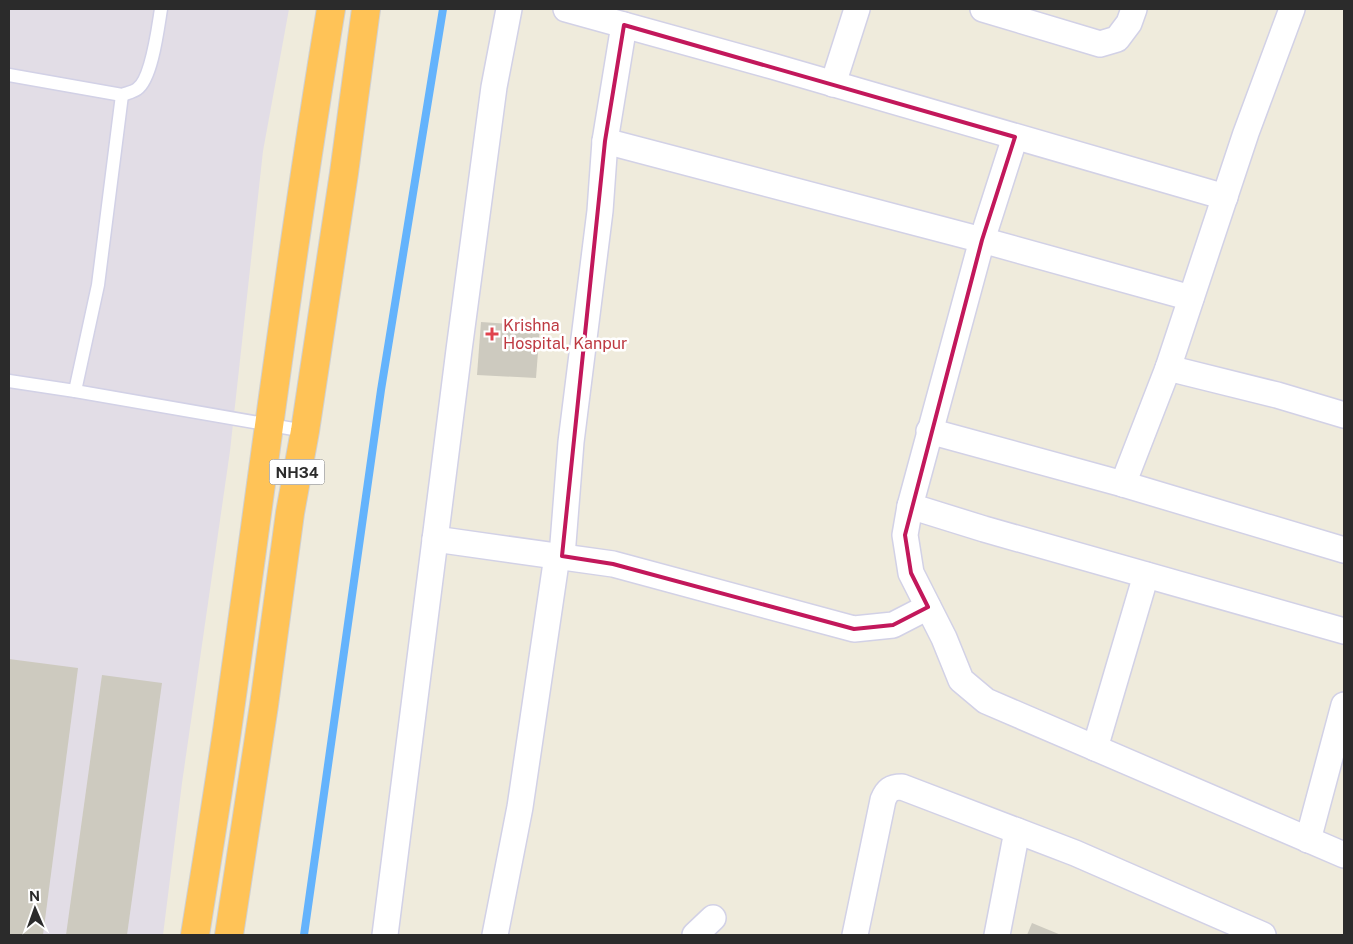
<svg xmlns="http://www.w3.org/2000/svg" width="1353" height="944" font-family="'Public Sans',sans-serif">
<style>
.industrial{fill:#e2dde6}
.lines{fill:none;stroke-linecap:round;stroke-linejoin:round}
.stream{stroke:#64b3fc;stroke-width:8}
.building{fill:#cdcabf}
.lane-casing{stroke:#d2d1e6;stroke-width:15}
.street-casing{stroke:#d2d1e6;stroke-width:28}
.highway-casing{stroke:#d0d0d0;stroke-width:30}
.lane{stroke:#fff;stroke-width:12}
.street{stroke:#fff;stroke-width:25}
.highway{stroke:#ffc357;stroke-width:28}
.marked{fill:none;stroke:#c2185b;stroke-width:4;stroke-linejoin:round}
.health-dot{fill:#e0444e;stroke:#fff;stroke-width:2}
.labels{text-anchor:middle;dominant-baseline:central;stroke-width:5;stroke-linejoin:round;paint-order:stroke}
.shield{fill:#fff;stroke:#6b6b6b;stroke-width:1}
.shield-label{font-size:15px;font-weight:bold;fill:#2b2b2b}
.health-label{font-size:16px;fill:#be3a42;stroke:#fff;text-anchor:start}
</style>
<rect width="100%" height="100%" fill="#efebdc"/>
<polygon class="industrial" points="9,9 289,9 263,151 230,451 182,783 163,935 9,935"/>
<g class="lines">
<polyline class="stream" points="304,935 381,390 443,9"/>
</g>
<g class="building">
<polygon points="481,322 540,326 536,378 477,375"/>
<polygon points="9,659 78,668 43,935 9,935"/>
<polygon points="102,675 162,683 127,935 66,935"/>
<polygon points="1032,923 1061,935 1027,935"/>
</g>
<g class="lines">
<defs>
<g id="lane">
<path d="M9 75 122 95C127 93 133 92 137 89 152 79 158 27 161 9"/>
<polyline points="9,381 75,391 305,431"/>
<polyline points="75,391 98,285 122,95"/>
</g>
<g id="street">
<polyline points="566,9 772,66 1225,197"/>
<polyline points="983,9 1100,44 1117,39 1129,23 1134,9"/>
<polyline points="833,84 857,9"/>
<polyline points="1015,137 982,240 910,506 984,529 1344,631"/>
<polyline points="605,141 982,240 1191,298"/>
<polyline points="1168,368 1277,395 1344,415"/>
<polyline points="929,431 1123,484 1344,550"/>
<polyline points="1123,484 1168,368 1246,133 1292,9"/>
<polyline points="910,506 905,535 911,573 944,638 961,680 986,701 1344,855"/>
<polyline points="435,539 613,564 854,629 893,625 928,607"/>
<polyline points="562,556 571,442 600,211 605,141 624,25"/>
<polyline points="1095,748 1146,575"/>
<polyline points="1308,840 1344,705"/>
<polyline points="385,935 459,350 494,87 509,9"/>
<polyline points="495,935 520,807 557,556"/>
<polyline points="695,935 713,918"/>
<path d="M855 935 883 800C887 790 891 787 902 787L1075 853 1263 935"/>
<polyline points="997,935 1017,831"/>
</g>
<g id="highway">
<path d="M195 935C206 867 217 799 227 731 261 490 291 249 331 9"/>
<polyline points="229,935 264,705 290,513 305,431 344,173 366,9"/>
</g>
</defs>
<use href="#lane" class="lane-casing"/>
<use href="#street" class="street-casing"/>
<use href="#highway" class="highway-casing"/>
<use href="#lane" class="lane"/>
<use href="#street" class="street"/>
<use href="#highway" class="highway"/>
</g>
<path class="marked" d="M624 25 1015 137 982 240 905 535 911 573 928 607 893 625 854 629 613 564 562 556 605 141Z"/>
<path class="health-dot" d="M489.5 326.5h5v5h5v5h-5v5h-5v-5h-5v-5h5z"/>
<g class="labels">
<rect class="shield" x="269.5" y="459.5" width="55" height="25" rx="4"/>
<g class="shield-label">
<text x="297" y="472">NH34</text>
</g>
<g class="health-label">
<text x="503" y="325">Krishna<tspan x="503" dy="18">Hospital, Kanpur</tspan></text>
</g>
</g>
<rect width="1353" height="944" fill="none" stroke="#2b2b2b" stroke-width="20"/>
<g transform="translate(35 909) rotate(358)" stroke="#ffffff" stroke-width="4" paint-order="stroke">
<path d="M0-4L9 19L0 12L-9 19Z" fill="#2b2b2b"/>
<text y="-8" font-size="14" font-weight="bold" text-anchor="middle" fill="#2b2b2b">N</text>
</g>
</svg>
